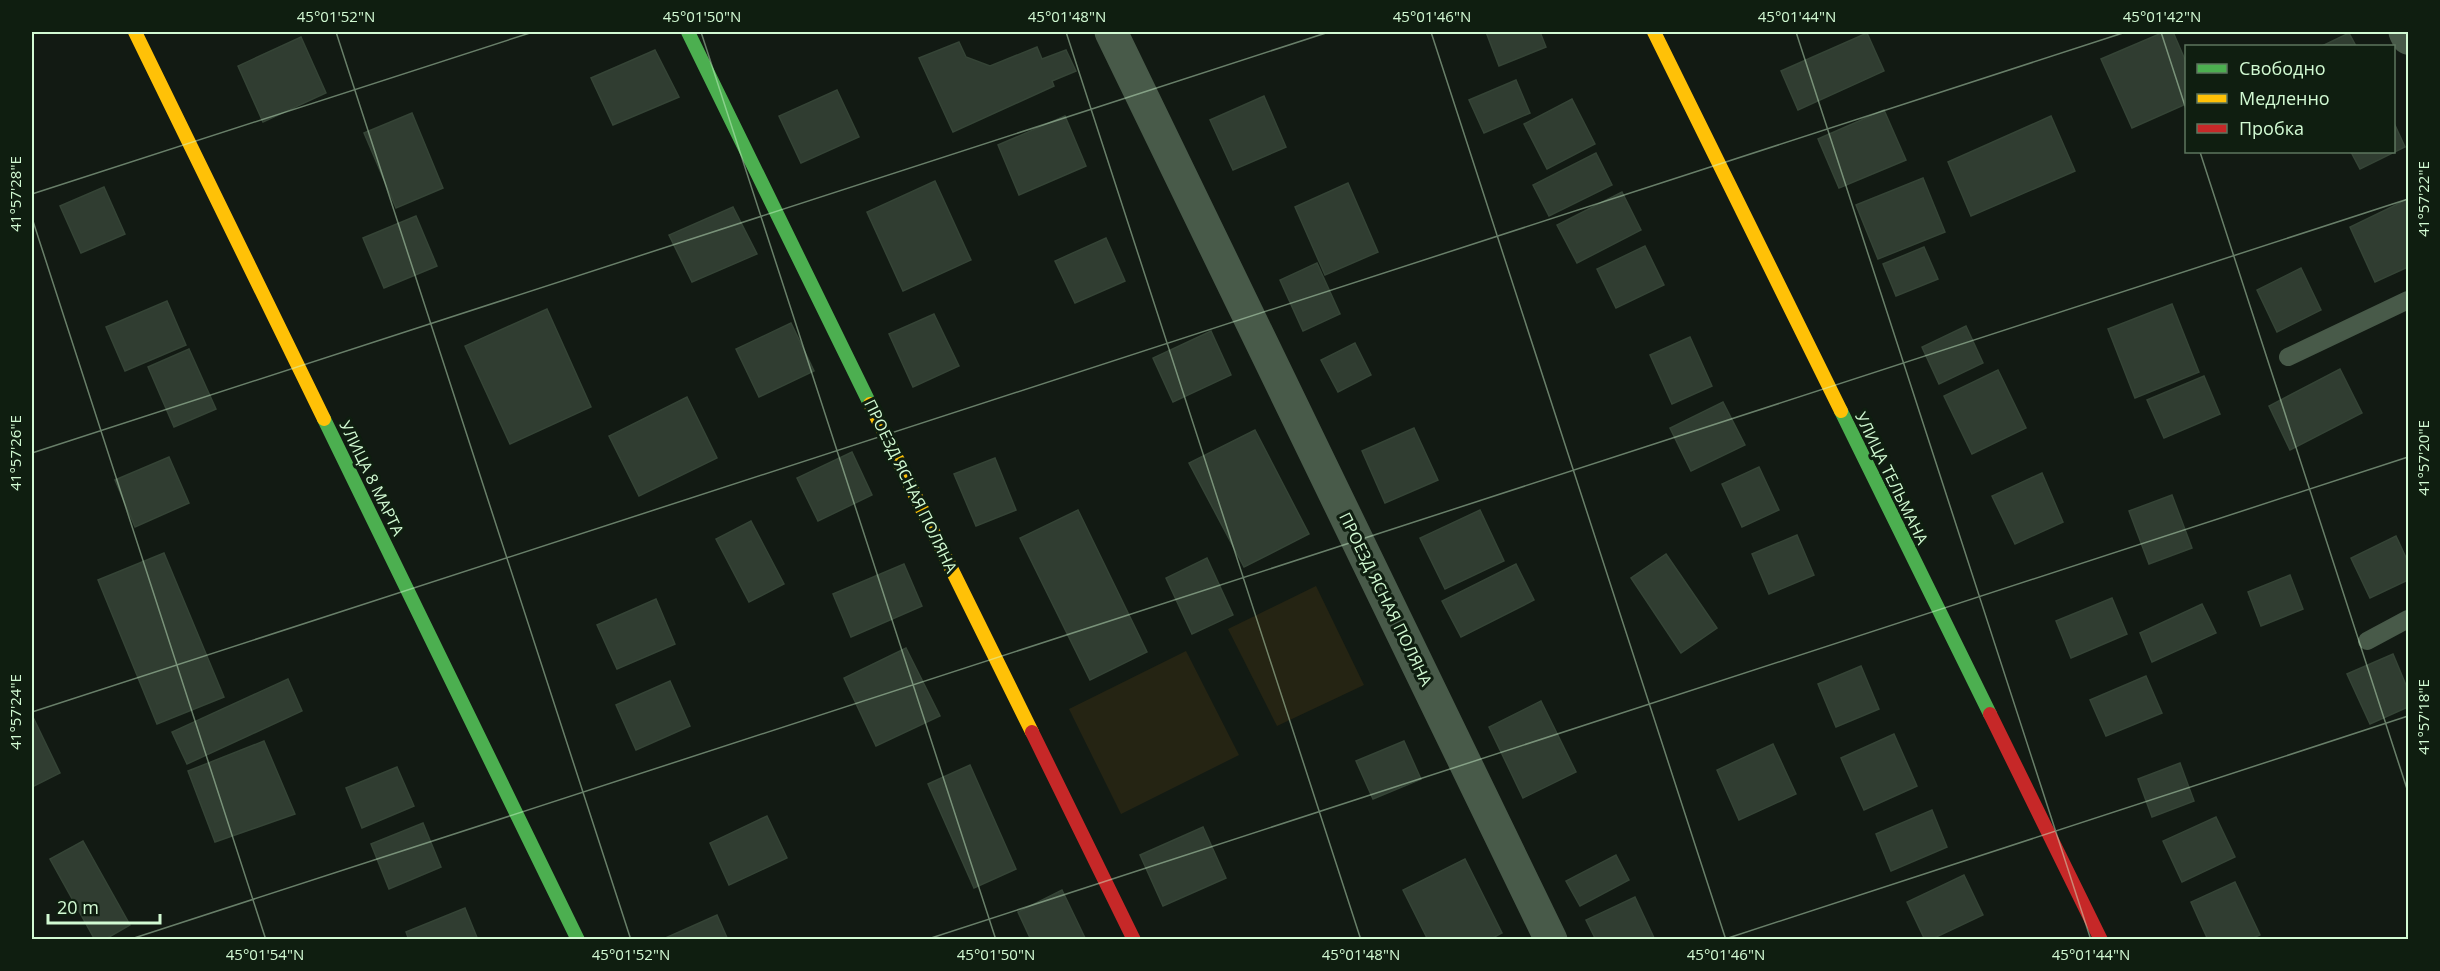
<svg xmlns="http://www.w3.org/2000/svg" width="2440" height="971" font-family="'Open Sans',sans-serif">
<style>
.green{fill:#252413}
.building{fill:#303d31;stroke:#354436;stroke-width:1.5}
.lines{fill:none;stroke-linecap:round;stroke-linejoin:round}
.lane{stroke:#485a49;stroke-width:18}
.street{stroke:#485a49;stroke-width:33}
.fast{stroke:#4caf50;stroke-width:14}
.slow{stroke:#ffc107;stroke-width:14}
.jam{stroke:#c62828;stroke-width:14}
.ticks{fill:none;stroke:#d2fad3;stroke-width:1.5;stroke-opacity:0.45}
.labels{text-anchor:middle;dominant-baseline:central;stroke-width:6;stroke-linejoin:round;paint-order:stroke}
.street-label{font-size:16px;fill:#d2fad3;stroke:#0f1e10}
.neatline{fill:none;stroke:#d2fad3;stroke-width:2}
.ticks-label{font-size:15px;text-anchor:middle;fill:#d2fad3}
</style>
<rect width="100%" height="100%" fill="#121a13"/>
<g class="green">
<polygon points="1316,586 1364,685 1277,726 1228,629"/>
<polygon points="1186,651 1239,755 1121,814 1069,709"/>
</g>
<g class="building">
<polygon points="1486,32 1540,32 1546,47 1499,66"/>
<polygon points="2164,32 2173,32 2186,62 2186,104 2132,128 2101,59"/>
<polygon points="1867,33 1884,71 1798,110 1781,71"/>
<polygon points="2349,33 2356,46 2322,46"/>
<polygon points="301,37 326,93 263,122 238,66"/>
<polygon points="959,42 966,57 990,66 1037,47 1042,59 1066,50 1076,71 1052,81 1054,86 953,132 919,58"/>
<polygon points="655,50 679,97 613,125 591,78"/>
<polygon points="1516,80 1530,113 1484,133 1469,100"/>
<polygon points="837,90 859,137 801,163 779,116"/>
<polygon points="1264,96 1286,147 1233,170 1210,120"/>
<polygon points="1572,99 1595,144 1547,169 1524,124"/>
<polygon points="1884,110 1906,160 1839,188 1818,139"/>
<polygon points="412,113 443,188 396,208 364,133"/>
<polygon points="1065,116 1086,166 1019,195 998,145"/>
<polygon points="2051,116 2075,171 1971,216 1948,162"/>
<polygon points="2394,123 2405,147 2360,169 2351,152 2394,152"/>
<polygon points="1596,153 1612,185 1549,216 1533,185"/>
<polygon points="1923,178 1945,232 1878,259 1856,205"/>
<polygon points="935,181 971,260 903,291 867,212"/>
<polygon points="1348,183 1378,252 1325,275 1295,207"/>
<polygon points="104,187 125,234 81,253 60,206"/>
<polygon points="1622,192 1641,230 1577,263 1557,225"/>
<polygon points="2408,199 2408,267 2375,282 2350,227"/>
<polygon points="733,207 757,254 692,282 669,235"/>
<polygon points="416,216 437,266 384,288 363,238"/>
<polygon points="1106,238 1125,281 1075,303 1055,261"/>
<polygon points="1645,246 1664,285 1616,308 1597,269"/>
<polygon points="1924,247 1938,279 1896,296 1883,264"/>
<polygon points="1317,263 1340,314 1303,331 1280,280"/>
<polygon points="2301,268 2321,310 2277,332 2257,290"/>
<polygon points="167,301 186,345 125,371 106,327"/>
<polygon points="2172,304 2199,372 2135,398 2108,329"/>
<polygon points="547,309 591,407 510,444 465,346"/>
<polygon points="934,314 959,366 913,387 889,334"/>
<polygon points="791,323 814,371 759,397 736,349"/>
<polygon points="1966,326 1983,363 1939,384 1922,347"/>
<polygon points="1211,331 1231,375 1173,402 1153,358"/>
<polygon points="1690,337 1712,386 1672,404 1650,355"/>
<polygon points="1355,343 1371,375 1338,392 1321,360"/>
<polygon points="189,349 216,409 174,427 148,367"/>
<polygon points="2340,369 2362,413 2290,450 2269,406"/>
<polygon points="1998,370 2026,428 1972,454 1944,396"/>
<polygon points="2204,376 2220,414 2164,438 2147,400"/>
<polygon points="687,397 717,458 639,496 609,436"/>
<polygon points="1723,402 1745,445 1691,471 1670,428"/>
<polygon points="1414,428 1438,480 1385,503 1362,451"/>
<polygon points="1255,430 1309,534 1244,567 1189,463"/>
<polygon points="852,452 872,495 818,521 797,478"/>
<polygon points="169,457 189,503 135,527 115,480"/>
<polygon points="995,458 1016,510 976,526 954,474"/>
<polygon points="1759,467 1779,510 1742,527 1722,484"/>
<polygon points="2042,473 2063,522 2015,544 1992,496"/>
<polygon points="2172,495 2192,548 2149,564 2129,511"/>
<polygon points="1078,510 1147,652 1090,680 1020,538"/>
<polygon points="1480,510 1504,561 1445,589 1420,538"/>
<polygon points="751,521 784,584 749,602 716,539"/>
<polygon points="1797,535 1814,575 1769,594 1752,554"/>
<polygon points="2396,536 2408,562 2408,580 2370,598 2351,558"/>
<polygon points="164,553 224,697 157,724 98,580"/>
<polygon points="1666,554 1717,628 1681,653 1631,578"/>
<polygon points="1207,558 1233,615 1192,634 1166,578"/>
<polygon points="904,564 922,606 851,637 833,594"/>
<polygon points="1516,564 1534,600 1461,637 1442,601"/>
<polygon points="2290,575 2303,609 2261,626 2248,592"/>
<polygon points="2112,598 2127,634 2071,658 2056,621"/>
<polygon points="656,599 675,644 617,669 597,625"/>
<polygon points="2202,604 2216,633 2152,662 2140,633"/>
<polygon points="906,648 940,716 876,746 844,678"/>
<polygon points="2393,654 2408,690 2408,707 2370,724 2347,674"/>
<polygon points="1861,666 1879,709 1836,727 1818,684"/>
<polygon points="2146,676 2162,713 2106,736 2090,700"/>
<polygon points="288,679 302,711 187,764 172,732"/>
<polygon points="670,681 690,726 636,750 616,705"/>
<polygon points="1541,701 1576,772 1523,798 1489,727"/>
<polygon points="32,715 60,773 32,787"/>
<polygon points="1894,734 1917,786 1864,810 1841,758"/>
<polygon points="264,741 295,814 215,842 188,771"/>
<polygon points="1404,741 1421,779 1373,799 1356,761"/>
<polygon points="1773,744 1796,794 1739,820 1717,770"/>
<polygon points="2180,763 2194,801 2152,817 2138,779"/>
<polygon points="970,765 1016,869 974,888 928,784"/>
<polygon points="397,767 414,806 362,828 346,788"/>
<polygon points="1932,810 1947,847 1891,871 1876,834"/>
<polygon points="767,816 787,858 729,885 710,843"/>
<polygon points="2216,817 2235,857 2182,882 2163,841"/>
<polygon points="423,823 441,867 389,889 371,844"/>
<polygon points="1203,827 1226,878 1163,906 1140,855"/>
<polygon points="83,841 130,925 104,940 95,940 50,859"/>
<polygon points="1616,855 1629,880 1580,906 1566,881"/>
<polygon points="1465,859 1502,933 1489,940 1428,940 1403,890"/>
<polygon points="1964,875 1983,915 1930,940 1925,940 1907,902"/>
<polygon points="2235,882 2260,935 2249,940 2208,940 2191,902"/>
<polygon points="1062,890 1086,940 1031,940 1018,912"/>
<polygon points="1635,897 1655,940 1596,940 1586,920"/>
<polygon points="465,908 478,940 409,940 406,932"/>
<polygon points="717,915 728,940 661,940"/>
</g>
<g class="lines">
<g class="lane">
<polyline points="2288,357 2408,300"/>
<polyline points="2367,641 2408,619"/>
</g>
<g class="street">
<polyline points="1111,32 1551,940"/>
<polyline points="2405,32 2408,38"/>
</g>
<g class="fast">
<polyline points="688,32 870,404"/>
<polyline points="1841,411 1990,714"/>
<polyline points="324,419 578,940"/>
</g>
<g class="slow">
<polyline points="135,32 324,419"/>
<polyline points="1654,32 1841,411"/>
<polyline points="870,404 1032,732"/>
</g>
<g class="jam">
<polyline points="1990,714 2101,940"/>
<polyline points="1032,732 1134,940"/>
</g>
</g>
<path class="ticks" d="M336 32 631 940M701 32 996 940M1066 32 1361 940M1431 32 1726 940M1796 32 2091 940M2161 32 2186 109M2200 152 2408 792M32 194 533 32M32 218 266 940M32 453 1329 32M32 712 2126 32M128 940 2408 199M925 940 2408 457M1722 940 2408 716"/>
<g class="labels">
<g class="street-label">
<text transform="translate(372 478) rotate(64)">УЛИЦА 8 МАРТА</text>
<text transform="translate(1892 478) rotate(64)">УЛИЦА ТЕЛЬМАНА</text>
<text transform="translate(911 486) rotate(64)">ПРОЕЗД ЯСНАЯ ПОЛЯНА</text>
<text transform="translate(1386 599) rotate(64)">ПРОЕЗД ЯСНАЯ ПОЛЯНА</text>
</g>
</g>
<rect width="2440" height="971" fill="none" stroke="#0f1e10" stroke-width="66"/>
<rect x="2185" y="45" width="210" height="108" fill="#0f1e10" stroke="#5d765e" stroke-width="1.5"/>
<rect x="2197" y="64" width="30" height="9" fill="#4caf50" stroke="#5d765e" stroke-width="1.5"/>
<text x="2239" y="75" font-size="18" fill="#d2fad3">Свободно</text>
<rect x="2197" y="94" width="30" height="9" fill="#ffc107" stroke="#5d765e" stroke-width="1.5"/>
<text x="2239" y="105" font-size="18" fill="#d2fad3">Медленно</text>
<rect x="2197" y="124" width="30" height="9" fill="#c62828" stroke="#5d765e" stroke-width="1.5"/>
<text x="2239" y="135" font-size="18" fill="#d2fad3">Пробка</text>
<path d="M48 914v9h112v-9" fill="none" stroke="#d2fad3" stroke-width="3"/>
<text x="57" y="914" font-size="18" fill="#d2fad3" stroke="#0f1e10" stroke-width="4.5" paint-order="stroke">20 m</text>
<rect x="33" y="33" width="2374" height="905" class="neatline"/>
<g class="ticks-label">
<text x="336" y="22">45°01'52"N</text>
<text x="702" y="22">45°01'50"N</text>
<text x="1067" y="22">45°01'48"N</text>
<text x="1432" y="22">45°01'46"N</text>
<text x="1797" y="22">45°01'44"N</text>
<text x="2162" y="22">45°01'42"N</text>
<text transform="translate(16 194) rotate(-90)" y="5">41°57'28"E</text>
<text transform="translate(2424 199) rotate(-90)" y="5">41°57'22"E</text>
<text transform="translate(16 453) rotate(-90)" y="5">41°57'26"E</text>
<text transform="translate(2424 458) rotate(-90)" y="5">41°57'20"E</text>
<text transform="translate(16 712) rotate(-90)" y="5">41°57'24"E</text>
<text transform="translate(2424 717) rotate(-90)" y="5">41°57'18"E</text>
<text x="265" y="960">45°01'54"N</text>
<text x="631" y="960">45°01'52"N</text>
<text x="996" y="960">45°01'50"N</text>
<text x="1361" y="960">45°01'48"N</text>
<text x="1726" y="960">45°01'46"N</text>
<text x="2091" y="960">45°01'44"N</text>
</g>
</svg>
